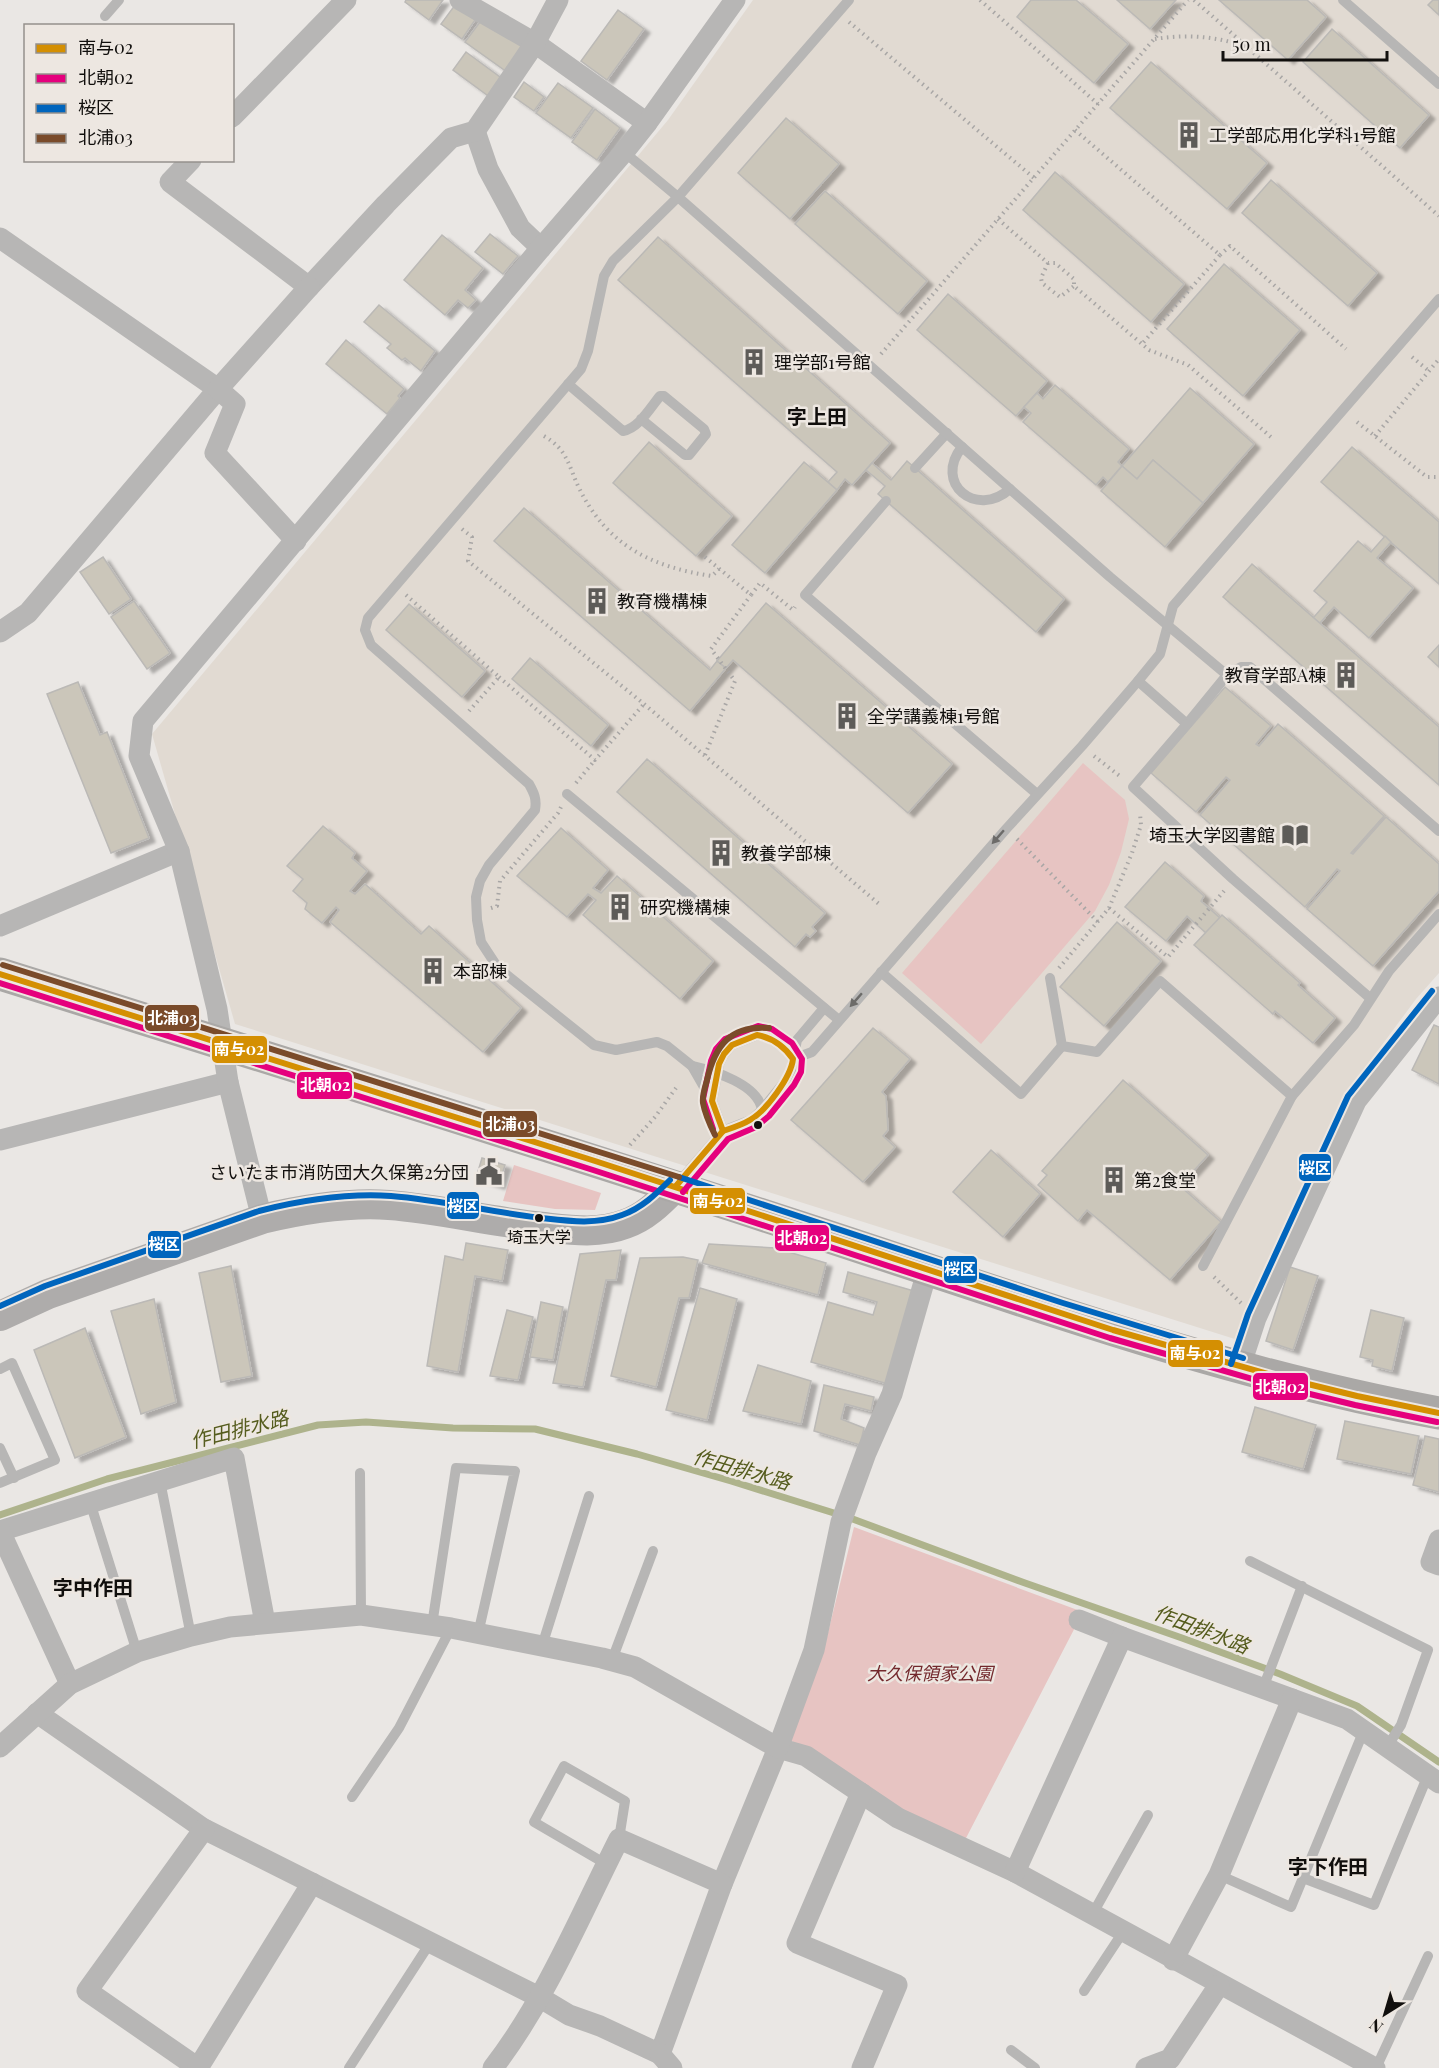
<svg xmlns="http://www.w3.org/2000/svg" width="1439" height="2068" font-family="'Playfair Display','Noto Sans JP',serif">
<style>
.built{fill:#e1dad2}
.green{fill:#e7c4c2}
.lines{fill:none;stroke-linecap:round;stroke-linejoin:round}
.stream{stroke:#aeb38c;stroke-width:7}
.building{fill:#cbc6ba;stroke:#bbb9b6;stroke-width:1.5;filter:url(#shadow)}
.path{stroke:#a8a6a5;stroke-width:4;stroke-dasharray:1.5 4.5;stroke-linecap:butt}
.service{stroke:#b7b6b5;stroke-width:10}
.minor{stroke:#b7b6b5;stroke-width:21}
.secondary{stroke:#aeacab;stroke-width:30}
.trunk{stroke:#aaa8a6;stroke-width:33}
.bus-1-casing{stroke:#ede7e1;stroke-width:10}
.bus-2-casing{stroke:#ede7e1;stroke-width:10}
.bus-3-casing{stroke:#ede7e1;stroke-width:10}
.bus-4-casing{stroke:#ede7e1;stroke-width:10}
.bus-1{stroke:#d48f02;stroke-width:6}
.bus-2{stroke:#e5007d;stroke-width:6}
.bus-3{stroke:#0065bd;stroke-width:6}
.bus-4{stroke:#7a4b2a;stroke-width:6}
.oneway{fill:#6c6b69}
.bus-dot{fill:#110f0d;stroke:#ede7e1;stroke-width:2}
.labels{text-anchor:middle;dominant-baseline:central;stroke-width:5;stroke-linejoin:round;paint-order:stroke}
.bus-label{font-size:16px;fill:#110f0d;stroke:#ede7e1}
.poi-label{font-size:18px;fill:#110f0d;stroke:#ede7e1;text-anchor:start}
.park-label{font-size:18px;font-style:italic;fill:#73282c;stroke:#ede7e1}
.neighbourhood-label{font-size:20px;font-weight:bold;fill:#110f0d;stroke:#ede7e1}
.water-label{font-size:20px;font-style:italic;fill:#555c1d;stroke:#ede7e1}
.line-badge{stroke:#ede7e1;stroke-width:2}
.badge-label{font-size:16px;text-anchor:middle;font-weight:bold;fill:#fff}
</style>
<defs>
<filter id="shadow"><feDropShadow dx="6" dy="4" stdDeviation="1.5" flood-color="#0004"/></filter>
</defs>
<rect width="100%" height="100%" fill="#eae7e4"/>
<polygon class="built" points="753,0 1439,0 1439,973 1416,999 1345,1095 1238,1340 235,1024 152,734 668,120"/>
<g class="green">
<polygon points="1083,763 1125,800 1129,819 1121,852 1109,885 1095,911 981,1044 902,973"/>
<polygon points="514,1165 601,1193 595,1210 555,1209 503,1201"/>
<polygon points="854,1527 1083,1612 965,1840 901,1809 790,1740 823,1653"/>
</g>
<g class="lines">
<polyline class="stream" points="0,1515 107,1479 318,1425 366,1422 453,1428 535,1429 637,1454 731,1481 850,1518 1025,1583 1182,1638 1280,1674 1357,1706 1439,1762"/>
</g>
<g class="building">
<polygon points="406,0 443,0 429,20 405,2"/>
<polygon points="1031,0 1076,0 1128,44 1094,83 1017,17"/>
<polygon points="1117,0 1176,0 1150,29"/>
<polygon points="1219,0 1307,0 1326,17 1288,60"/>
<polygon points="1433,0 1439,0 1439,15 1428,5"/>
<polygon points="455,5 475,20 462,39 441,24"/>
<polygon points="618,10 644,29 607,80 581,61"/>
<polygon points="483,18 525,48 507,72 465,42"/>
<polygon points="1332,29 1429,115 1400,148 1303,62"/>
<polygon points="466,52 504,80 491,98 453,70"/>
<polygon points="1151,62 1267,163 1227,209 1110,108"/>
<polygon points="524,82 544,97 534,111 514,97"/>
<polygon points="558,83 593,108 571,138 536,113"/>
<polygon points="595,109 620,128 597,160 572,142"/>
<polygon points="786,118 839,164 790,219 738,173"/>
<polygon points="1055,172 1184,284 1151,322 1023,210"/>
<polygon points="1271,180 1377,273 1348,306 1242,213"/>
<polygon points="825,191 927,281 898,314 795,224"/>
<polygon points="490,234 518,256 503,274 475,252"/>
<polygon points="442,235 483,268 465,290 476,300 468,308 458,300 445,315 404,280"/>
<polygon points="658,237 890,443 852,485 845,479 837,490 828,482 837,472 618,280"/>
<polygon points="1224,264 1300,330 1243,396 1167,329"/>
<polygon points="948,294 1047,381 1016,416 917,330"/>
<polygon points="379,305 435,351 421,371 405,358 402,360 387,348 391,344 364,322"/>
<polygon points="346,340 404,389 398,396 400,398 387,414 326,364"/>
<polygon points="1055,385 1129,449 1118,462 1122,466 1108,482 1103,477 1096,485 1023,422 1031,413 1024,407 1037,393 1043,399"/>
<polygon points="1190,388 1254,444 1203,503 1153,460 1137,479 1122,466"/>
<polygon points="649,442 732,516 696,556 613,483"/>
<polygon points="1352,447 1439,522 1439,584 1321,482"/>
<polygon points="1153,460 1203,503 1165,547 1101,491 1122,466 1137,479"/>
<polygon points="907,461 1064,599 1036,632 878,494 885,486 866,470 872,463 891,480"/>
<polygon points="804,462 837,490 765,573 732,545"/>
<polygon points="524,508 710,670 717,661 726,668 690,711 494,541"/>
<polygon points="1385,536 1391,542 1377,558 1413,588 1369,638 1334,607 1320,623 1313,618 1327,602 1314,591 1358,541 1371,552"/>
<polygon points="103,557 131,599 109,614 80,572"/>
<polygon points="1252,564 1439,727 1439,785 1223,597"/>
<polygon points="134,601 170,653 147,669 111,617"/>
<polygon points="766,603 952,764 908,813 733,660 726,668 717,661"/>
<polygon points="409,604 485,671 462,697 386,630"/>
<polygon points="1439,645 1439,667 1428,657"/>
<polygon points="530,658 608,725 591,746 512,679"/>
<polygon points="78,682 100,735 107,732 149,838 111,853 47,694"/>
<polygon points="1225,687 1271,726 1256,744 1259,746 1278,724 1384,816 1351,853 1353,854 1386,817 1439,864 1439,891 1373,966 1307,909 1340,871 1337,869 1305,907 1200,815 1230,780 1226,777 1196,812 1151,773"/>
<polygon points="647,759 825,913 812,927 816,931 810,937 806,934 795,947 617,792"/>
<polygon points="323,826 355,853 352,858 367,871 350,891 355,894 365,884 421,934 429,926 521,1008 483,1052 330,922 339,910 336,907 322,923 305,909 307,903 293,891 303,879 287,866"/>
<polygon points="561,828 608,870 593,888 601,893 617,876 713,961 680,999 583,915 596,900 588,894 567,917 517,876"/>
<polygon points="1165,862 1204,896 1201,901 1220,918 1206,933 1187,916 1166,941 1125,907"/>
<polygon points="1222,915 1300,983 1298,985 1335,1018 1313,1043 1275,1011 1273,1014 1194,945"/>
<polygon points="1117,922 1161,961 1104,1026 1060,987"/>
<polygon points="1434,1025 1439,1027 1439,1084 1412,1070"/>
<polygon points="873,1028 910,1059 882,1092 886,1096 888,1130 883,1136 895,1147 863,1182 791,1120"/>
<polygon points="1123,1080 1208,1155 1180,1186 1221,1222 1170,1280 1087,1210 1078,1221 1038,1185 1047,1175 1042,1171"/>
<polygon points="991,1150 1040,1194 1003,1237 953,1192"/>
<polygon points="482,1158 505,1165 499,1185 476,1178"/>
<polygon points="466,1243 508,1250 502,1281 475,1276 458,1372 427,1366 445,1256 463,1260"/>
<polygon points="709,1244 775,1248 826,1263 818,1295 702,1263"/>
<polygon points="621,1250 616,1280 606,1280 583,1387 553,1383 580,1254"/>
<polygon points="683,1257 698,1260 689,1298 679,1298 656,1387 611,1376 640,1258"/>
<polygon points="231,1266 252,1376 221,1382 199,1273"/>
<polygon points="1290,1267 1318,1276 1293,1350 1266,1341"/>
<polygon points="848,1272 914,1291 888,1384 811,1362 828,1302 873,1315 877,1302 843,1292"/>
<polygon points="700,1288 737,1299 707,1420 666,1410"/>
<polygon points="154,1299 176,1402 141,1414 111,1311"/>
<polygon points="541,1302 563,1307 553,1360 530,1357"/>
<polygon points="507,1310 533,1317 518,1380 490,1376"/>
<polygon points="1371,1310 1404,1318 1392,1371 1372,1366 1373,1360 1360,1357"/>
<polygon points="85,1328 126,1437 75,1458 34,1350"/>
<polygon points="758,1365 811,1381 801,1424 743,1411"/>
<polygon points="824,1385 874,1397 871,1411 845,1404 841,1419 864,1428 860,1445 814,1431"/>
<polygon points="1255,1407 1316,1425 1303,1469 1242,1452"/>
<polygon points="1345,1421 1419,1436 1411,1474 1337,1459"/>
<polygon points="1425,1436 1439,1439 1439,1492 1413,1485"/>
</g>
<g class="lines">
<g class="path">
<polyline points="980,0 1098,104"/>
<polyline points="1194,0 1245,45"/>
<polyline points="849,22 1034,178"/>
<path d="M1155 39C1186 34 1219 36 1248 48L1439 216"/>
<polyline points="1075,130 1220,255 1142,344"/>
<polyline points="998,219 1048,263 1055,263 1074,279 1074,286 1149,350 1188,365 1271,437"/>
<polyline points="1220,255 1230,246 1346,349"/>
<polyline points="1048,263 1041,278 1042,283 1060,297 1074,286"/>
<polyline points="881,354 1188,0"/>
<polyline points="1412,357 1429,371"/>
<polyline points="1357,422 1427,477 1439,477"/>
<path d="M544 436C568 450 568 465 579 488 607 545 651 567 712 576L719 569"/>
<polyline points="1375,436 1439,359"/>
<polyline points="462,529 472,537 468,561 644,704 879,904"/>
<polyline points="705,557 751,595 760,583 793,610 795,607"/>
<polyline points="406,595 499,677 469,711"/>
<polyline points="499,677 595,760 644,704"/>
<polyline points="705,755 735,681 711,649 751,595"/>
<polyline points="1094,756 1121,777"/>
<polyline points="576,783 595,760"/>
<polyline points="1017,839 1098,922"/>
<polyline points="491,908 497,906 500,881 558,813 561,807"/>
<polyline points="1109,908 1168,957 1224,891"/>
<polyline points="1059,968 1109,908 1132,853 1141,825 1140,814"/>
<polyline points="630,1145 655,1117 676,1088"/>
<polyline points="1214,1277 1241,1303"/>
</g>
<g class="service">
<polyline points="1343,0 1439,84"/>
<polyline points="105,16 119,0"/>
<polyline points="624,152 678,197 849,0"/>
<path d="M568 384 623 431C639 428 650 408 660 396H664L704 429 706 434 689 455H685L641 419"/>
<path d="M962 447C933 483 976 519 1010 489"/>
<polyline points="915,468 947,433"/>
<polyline points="886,501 805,595 1037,794"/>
<polyline points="1138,681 1187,724 1227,675"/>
<polyline points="1187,724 1133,787 1233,879 1370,998"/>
<polyline points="567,794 839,1020"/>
<polyline points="881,972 1021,1094 1062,1046"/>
<polyline points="1050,978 1062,1046 1097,1052 1160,981 1292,1096 1203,1266"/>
<polyline points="793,1059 812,1052 1007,828 1082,746 1138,681 1160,654 1173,606 1439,299"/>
<polyline points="793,1059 797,1040 824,1008"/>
<path d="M692 1066C714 1071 758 1084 762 1110"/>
<polyline points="1292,1096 1354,1025 1389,971 1439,914"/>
<path d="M712 1101 692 1066 667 1046 657 1042 616 1050 594 1045 498 968 481 942 477 920 476 897 480 881 489 865 535 810C537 799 534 793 529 784L371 645 365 630 368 618 581 369 588 351 604 276 613 261 678 197 1110 577 1227 675 1241 667H1250L1439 831"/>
<polyline points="679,1182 723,1131 751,1120 762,1110 787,1079 792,1069 793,1059 786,1049 768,1037 757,1035 732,1045 724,1054 719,1064 712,1101 723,1131"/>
<polyline points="0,1369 12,1363 55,1460 0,1483"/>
<polyline points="0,1448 14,1478"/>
<polyline points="360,1473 361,1615"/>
<polyline points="160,1481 191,1636"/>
<polyline points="90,1502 137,1652"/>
<polyline points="1250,1561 1428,1650 1401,1725 1387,1747"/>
<polyline points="432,1625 456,1468 515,1471 478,1634"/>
<polyline points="542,1646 589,1496"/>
<polyline points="612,1660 653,1551"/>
<polyline points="1263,1688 1302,1586"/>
<polyline points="352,1797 399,1728 451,1628"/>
<polyline points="606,1864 534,1822 564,1766 625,1801 619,1839"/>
<polyline points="1219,1875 1291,1907 1364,1730"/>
<polyline points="1303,1878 1374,1905 1428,1775"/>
<polyline points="1092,1915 1148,1815"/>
<polyline points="1084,1991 1123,1932"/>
<polyline points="1011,2050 1035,2068"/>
<polyline points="349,2068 430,1943"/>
<polyline points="1376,2068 1428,1956"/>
</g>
<g class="minor">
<polyline points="460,0 535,43 647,123"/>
<polyline points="232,117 346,0"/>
<polyline points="475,131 488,169 520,228 541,248"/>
<polyline points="191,160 170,182 309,287 386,204 451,138 475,131 535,43 558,0"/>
<polyline points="0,238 218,389 28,613 0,632"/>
<polyline points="296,541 215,453 235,404 218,389 309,287"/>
<polyline points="0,926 179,851"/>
<polyline points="0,1140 228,1082"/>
<polyline points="262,1219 228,1082 217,1009 179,851 139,756 143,721 541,248 624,152 647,123 735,0"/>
<polyline points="1240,1367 1256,1318 1356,1101 1439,997"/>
<polyline points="0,1531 234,1458 265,1623"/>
<polyline points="0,1531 70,1684"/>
<polyline points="1439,1540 1431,1562 1439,1565"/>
<polyline points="1079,1620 1122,1637"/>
<polyline points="37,1713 204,1829 539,1997 569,2015 600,2026 660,2054 722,1884 778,1748 806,1756 898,1818 1015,1872 1375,2068"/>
<polyline points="0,1747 70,1684 137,1652 191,1636 230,1627 361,1615 451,1628 602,1658 635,1667 778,1748 814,1650 841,1522 866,1453 892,1394 928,1268"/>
<polyline points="861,1793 797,1943 897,1985 862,2068"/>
<polyline points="1015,1872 1122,1637 1347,1719 1439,1783"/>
<polyline points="1173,1960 1219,1875 1292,1699"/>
<polyline points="660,2054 672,2068"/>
<polyline points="198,2068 87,1991 204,1829"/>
<polyline points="198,2068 312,1883"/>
<path d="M493 2068C546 1999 580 1916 619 1839L722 1884"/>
<polyline points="1146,2068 1170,2059 1219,1985"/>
</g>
<path class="secondary" d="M0 1316 48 1294 262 1219C304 1209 346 1202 389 1205 441 1209 492 1222 544 1227 571 1230 599 1234 625 1224 646 1217 661 1201 676 1186"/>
<path class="trunk" d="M0 974C265 1057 530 1139 793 1225 1006 1294 1218 1373 1439 1413"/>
<defs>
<g id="bus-1">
<polyline points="0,974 595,1161 1113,1330 1275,1376 1357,1396 1439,1413"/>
<path d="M757 1035C773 1038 784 1046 793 1059 791 1077 766 1111 750 1120 742 1125 732 1128 723 1131L712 1101 719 1064 724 1054 732 1045Z"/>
<polyline points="676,1186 723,1131"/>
</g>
<g id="bus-2">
<polyline points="0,983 593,1170 1110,1338 1273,1385 1355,1405 1437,1422"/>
<polyline points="683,1192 728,1139 756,1127 769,1116 794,1085 801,1072 802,1059 792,1043 772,1029 758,1026 725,1039 716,1049 711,1061 703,1099 713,1129"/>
</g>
<g id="bus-3">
<polyline points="679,1177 1063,1303 1243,1358"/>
<path d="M0 1306 45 1286 259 1211C302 1200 346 1193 391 1196 441 1200 491 1212 541 1218 568 1221 596 1225 622 1215 642 1208 656 1194 670 1180"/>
<polyline points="1231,1364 1248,1314 1348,1096 1432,991"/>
</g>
<g id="bus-4">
<polyline points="3,965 679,1177"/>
<path d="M715 1135C710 1125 705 1114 703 1103 702 1095 705 1088 707 1080 715 1045 731 1025 769 1028"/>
</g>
</defs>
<use href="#bus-1" class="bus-1-casing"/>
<use href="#bus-2" class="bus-2-casing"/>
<use href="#bus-3" class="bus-3-casing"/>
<use href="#bus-4" class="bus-4-casing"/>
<use href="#bus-1" class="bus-1"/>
<use href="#bus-2" class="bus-2"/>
<use href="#bus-3" class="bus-3"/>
<use href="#bus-4" class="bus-4"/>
</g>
<defs><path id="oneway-solid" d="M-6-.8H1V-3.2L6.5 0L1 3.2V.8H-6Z" transform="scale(1.5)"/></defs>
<g class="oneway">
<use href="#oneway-solid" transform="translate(998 837) rotate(131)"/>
<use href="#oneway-solid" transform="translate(856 1000) rotate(131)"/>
</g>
<defs>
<symbol id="building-bare" viewBox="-9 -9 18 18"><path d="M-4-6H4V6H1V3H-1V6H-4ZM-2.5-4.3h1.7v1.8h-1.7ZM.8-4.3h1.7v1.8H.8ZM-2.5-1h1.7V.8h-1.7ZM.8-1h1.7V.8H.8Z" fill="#5d5b58" stroke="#ede7e1" stroke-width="2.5" paint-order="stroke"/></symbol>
<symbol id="library-bare" viewBox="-9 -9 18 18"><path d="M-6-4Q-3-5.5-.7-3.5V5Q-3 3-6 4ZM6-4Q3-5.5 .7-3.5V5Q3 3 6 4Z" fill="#5d5b58" stroke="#ede7e1" stroke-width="2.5" paint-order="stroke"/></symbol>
<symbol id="civic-bare" viewBox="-9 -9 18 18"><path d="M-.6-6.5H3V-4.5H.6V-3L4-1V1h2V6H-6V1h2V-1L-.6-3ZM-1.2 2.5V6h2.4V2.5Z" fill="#5d5b58" stroke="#ede7e1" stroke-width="2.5" paint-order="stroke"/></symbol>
</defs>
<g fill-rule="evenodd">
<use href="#building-bare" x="1170" y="116" width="38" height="38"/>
<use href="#building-bare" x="735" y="343" width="38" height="38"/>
<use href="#building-bare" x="578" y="582" width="38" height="38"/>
<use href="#building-bare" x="1327" y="656" width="38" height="38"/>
<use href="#building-bare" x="828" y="697" width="38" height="38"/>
<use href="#library-bare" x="1276" y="816" width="38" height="38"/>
<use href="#building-bare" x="702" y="834" width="38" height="38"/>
<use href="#building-bare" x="601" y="888" width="38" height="38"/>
<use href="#building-bare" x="414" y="952" width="38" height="38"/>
<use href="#civic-bare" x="470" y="1153" width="38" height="38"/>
<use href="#building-bare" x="1095" y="1161" width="38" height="38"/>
</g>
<g class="bus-dot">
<circle cx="758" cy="1125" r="5"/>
<circle cx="539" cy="1218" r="5"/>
</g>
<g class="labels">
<g class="bus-label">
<text x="539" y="1236">埼玉大学</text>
</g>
<g class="poi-label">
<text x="1209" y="135">工学部応用化学科1号館</text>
<text x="774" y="362">理学部1号館</text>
<text x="617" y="601">教育機構棟</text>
<text x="1326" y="675" text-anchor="end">教育学部A棟</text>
<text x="867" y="716">全学講義棟1号館</text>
<text x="1275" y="835" text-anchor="end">埼玉大学図書館</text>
<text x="741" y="853">教養学部棟</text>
<text x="640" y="907">研究機構棟</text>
<text x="453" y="971">本部棟</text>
<text x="469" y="1172" text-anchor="end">さいたま市消防団大久保第2分団</text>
<text x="1134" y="1180">第2食堂</text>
</g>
<g class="park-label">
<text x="930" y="1673">大久保領家公園</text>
</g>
<g class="neighbourhood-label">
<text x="817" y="415">字上田</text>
<text x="93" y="1586">字中作田</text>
<text x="1328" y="1865">字下作田</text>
</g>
<g class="water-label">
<text transform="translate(239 1428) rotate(-14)">作田排水路</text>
<text transform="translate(742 1468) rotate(16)">作田排水路</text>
<text transform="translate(1202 1628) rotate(21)">作田排水路</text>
</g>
</g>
<g class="line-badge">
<rect x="144" y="1004" width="56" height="28" rx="6" fill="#7a4b2a"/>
<rect x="211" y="1035" width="57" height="29" rx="6" fill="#d48f02"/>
<rect x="296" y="1071" width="57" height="29" rx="6" fill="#e5007d"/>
<rect x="482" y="1110" width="56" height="28" rx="6" fill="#7a4b2a"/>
<rect x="1298" y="1153" width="34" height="29" rx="6" fill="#0065bd"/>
<rect x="689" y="1187" width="57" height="28" rx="6" fill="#d48f02"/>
<rect x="446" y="1191" width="34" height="29" rx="6" fill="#0065bd"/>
<rect x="774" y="1224" width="56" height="28" rx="6" fill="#e5007d"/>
<rect x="147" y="1230" width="35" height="29" rx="6" fill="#0065bd"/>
<rect x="943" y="1255" width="35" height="29" rx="6" fill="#0065bd"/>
<rect x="1167" y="1339" width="57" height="29" rx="6" fill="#d48f02"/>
<rect x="1252" y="1372" width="57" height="29" rx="6" fill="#e5007d"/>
</g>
<g class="badge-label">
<text x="172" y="1024">北浦03</text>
<text x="239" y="1055">南与02</text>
<text x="325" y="1091">北朝02</text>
<text x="510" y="1130">北浦03</text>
<text x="1315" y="1174">桜区</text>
<text x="718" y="1207">南与02</text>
<text x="463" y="1212">桜区</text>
<text x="802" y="1244">北朝02</text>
<text x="164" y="1250">桜区</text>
<text x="960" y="1275">桜区</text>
<text x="1195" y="1359">南与02</text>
<text x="1280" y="1393">北朝02</text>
</g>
<rect x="24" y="24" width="210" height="138" fill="#ede7e1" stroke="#95918c" stroke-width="1.5"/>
<rect x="36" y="44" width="30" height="9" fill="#d48f02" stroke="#95918c" stroke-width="1.5"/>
<text x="78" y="54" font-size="18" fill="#110f0d">南与02</text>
<rect x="36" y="74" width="30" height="9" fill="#e5007d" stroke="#95918c" stroke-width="1.5"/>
<text x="78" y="84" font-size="18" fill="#110f0d">北朝02</text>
<rect x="36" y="104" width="30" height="9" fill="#0065bd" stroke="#95918c" stroke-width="1.5"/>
<text x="78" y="114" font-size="18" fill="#110f0d">桜区</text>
<rect x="36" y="134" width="30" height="9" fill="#7a4b2a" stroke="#95918c" stroke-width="1.5"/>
<text x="78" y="144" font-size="18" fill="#110f0d">北浦03</text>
<g transform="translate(1385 2014) rotate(217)" stroke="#ede7e1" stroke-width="4.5" paint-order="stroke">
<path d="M0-4.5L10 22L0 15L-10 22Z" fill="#110f0d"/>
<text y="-9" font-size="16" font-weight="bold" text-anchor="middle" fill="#110f0d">N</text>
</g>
<path d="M1223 51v9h164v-9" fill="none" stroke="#110f0d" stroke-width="3"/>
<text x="1232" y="51" font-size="18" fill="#110f0d" stroke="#ede7e1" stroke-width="4.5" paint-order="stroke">50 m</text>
</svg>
